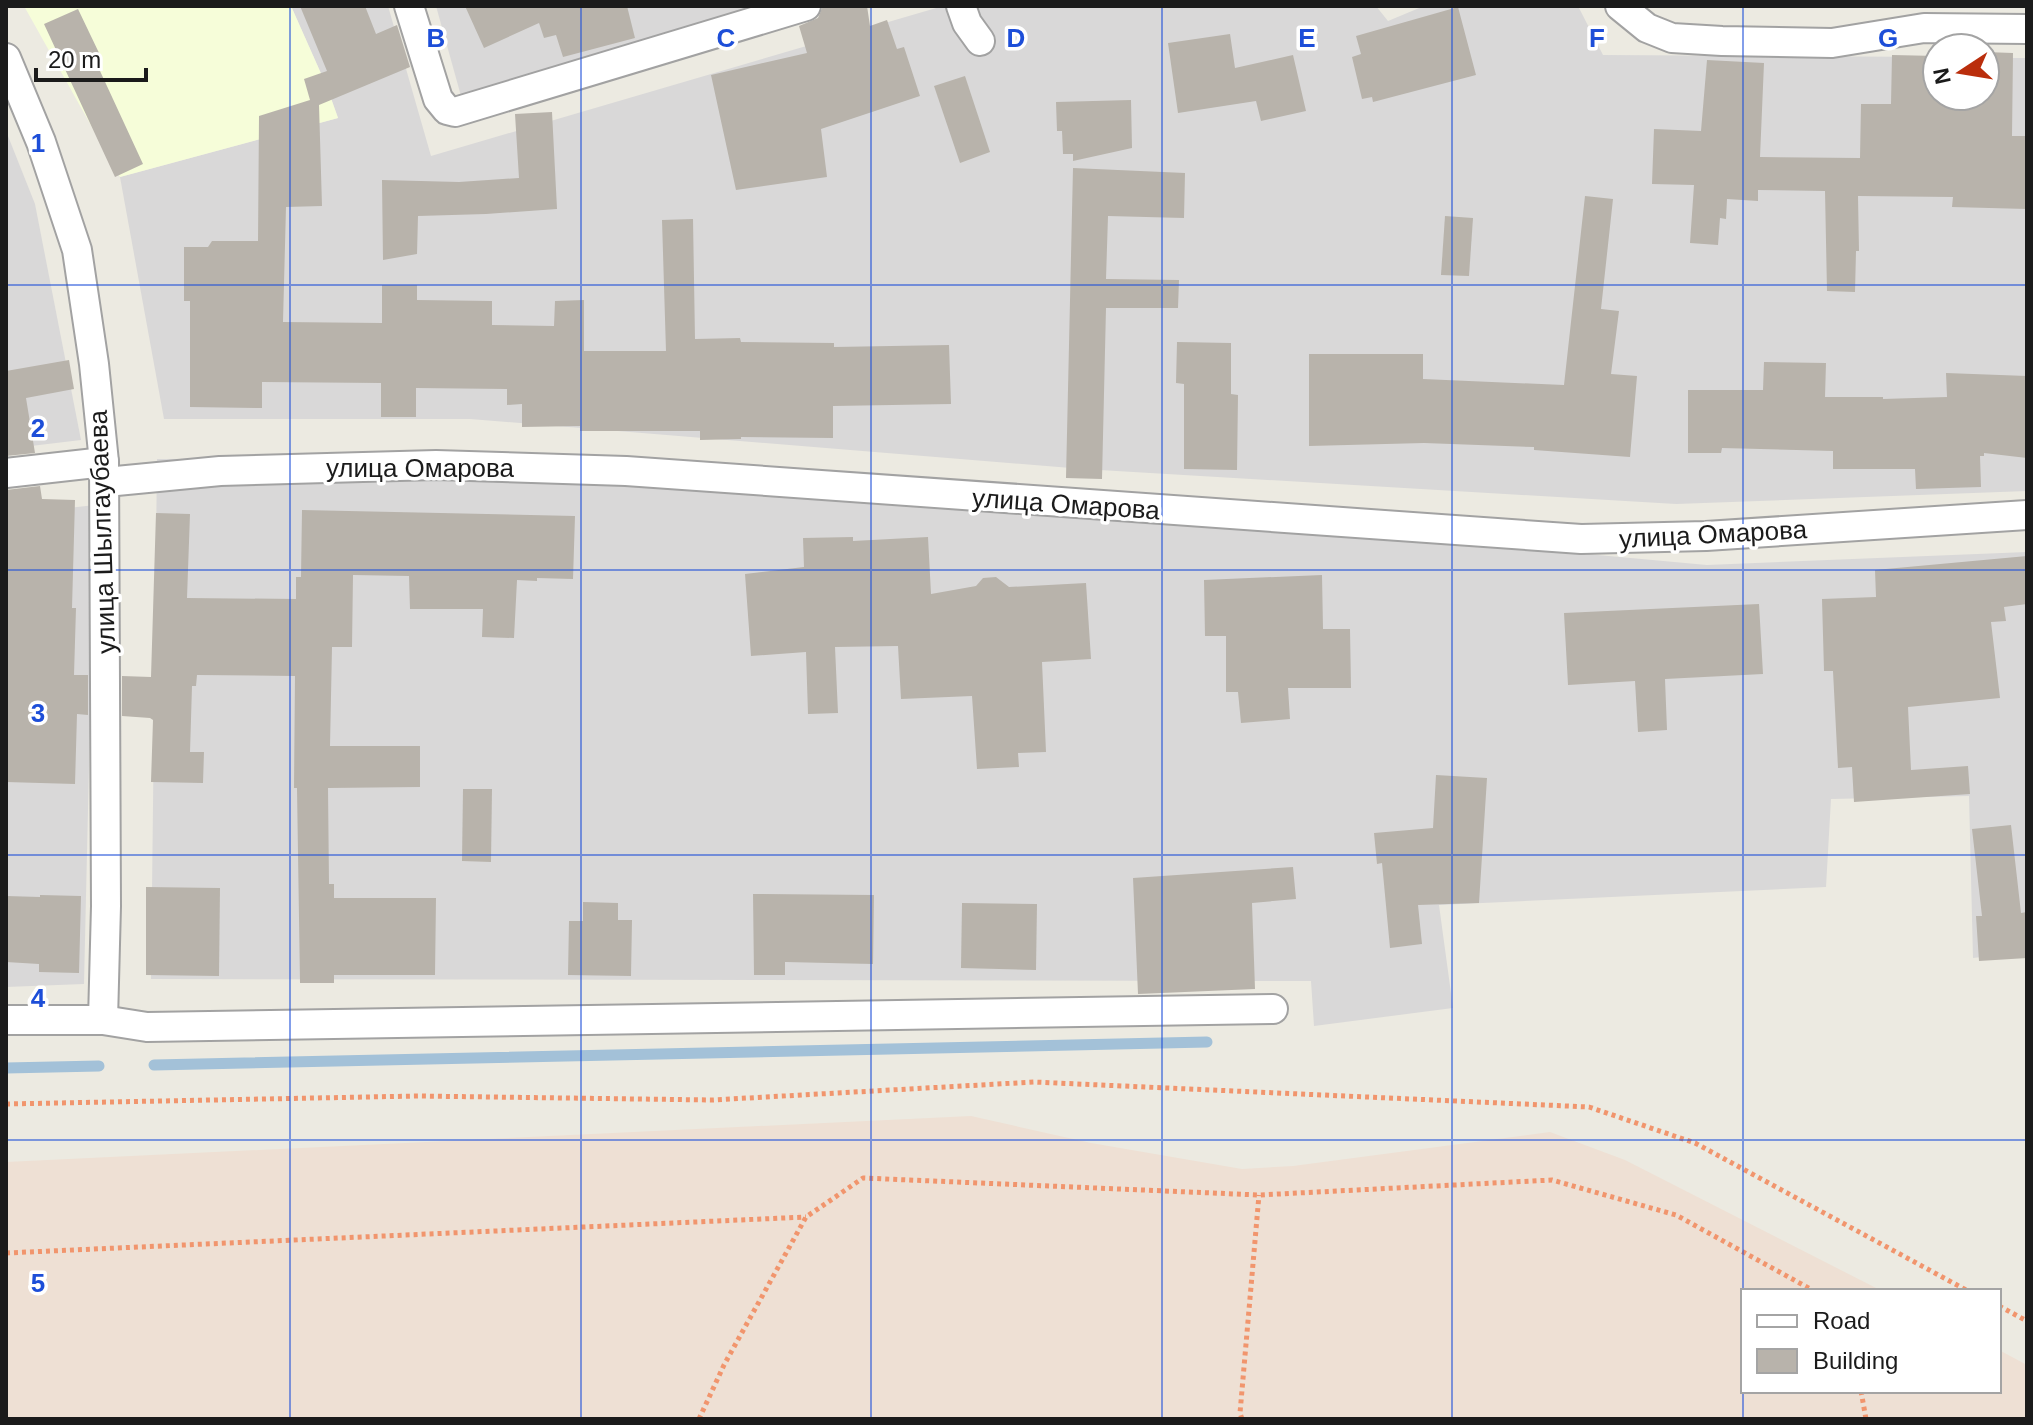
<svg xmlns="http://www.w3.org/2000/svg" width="2033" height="1425" font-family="Helvetica,sans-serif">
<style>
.residential{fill:#d9d8d8}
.education{fill:#f6fdd9}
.military{fill:#eee0d4}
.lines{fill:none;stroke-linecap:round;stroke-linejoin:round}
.stream{stroke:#a3c1d8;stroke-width:11}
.building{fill:#b8b3ab}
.street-casing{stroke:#a2a2a2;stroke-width:32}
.path{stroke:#f1956d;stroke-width:5;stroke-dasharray:4 4;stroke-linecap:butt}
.street{stroke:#fff;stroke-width:28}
.grid{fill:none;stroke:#1d4ed8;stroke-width:2;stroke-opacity:0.55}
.labels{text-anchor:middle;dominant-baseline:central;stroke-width:7;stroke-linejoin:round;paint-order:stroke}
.street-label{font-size:26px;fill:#1b1b1b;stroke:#fff}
.grid-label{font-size:26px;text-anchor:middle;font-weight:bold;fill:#1d4ed8;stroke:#fff;stroke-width:7;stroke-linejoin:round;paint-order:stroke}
</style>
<rect width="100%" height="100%" fill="#eceae1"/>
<g class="residential">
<polygon points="291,6 388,6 431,156 943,6 1376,6 1388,21 1424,6 1578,6 1603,55 1937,57 1937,96 1985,96 1985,58 2027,58 2027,491 1676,504 1083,469 470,419 164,419 120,177 338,118 327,87"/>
<polygon points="436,6 770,6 461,96"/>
<polygon points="6,131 35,204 81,440 6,449"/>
<polygon points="534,458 1707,565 2027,552 2027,952 1973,958 1969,796 1831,799 1826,887 1439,905 1453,1008 1314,1026 1311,981 151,979 157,459"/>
<polygon points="95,505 84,984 6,987 6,515"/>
</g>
<polygon class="education" points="24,6 291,6 327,87 338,118 120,177"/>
<polygon class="military" points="971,1116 1091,1143 1242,1169 1293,1166 1550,1132 1625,1160 1882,1291 1743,1291 1743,1391 1999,1391 1999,1350 2027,1365 2027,1419 6,1419 6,1162"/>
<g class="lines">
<g class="stream">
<polyline points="154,1065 1207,1042"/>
<polyline points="6,1068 99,1066"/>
</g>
</g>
<g class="building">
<polygon points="300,6 365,6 376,34 397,25 410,67 319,105 322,206 286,207 283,322 382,323 382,285 417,285 417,300 492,301 492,325 554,326 555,301 584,300 584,351 666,351 662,220 693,219 695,339 740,338 741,342 834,343 834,347 949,345 951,404 833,406 833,438 741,437 741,439 700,440 700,431 580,431 580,426 522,427 522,404 507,405 507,389 416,388 416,417 381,417 381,383 262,382 262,408 190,407 190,301 184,301 184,247 208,247 212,241 258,241 259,116 310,100 304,79 327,71"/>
<polygon points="465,6 627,6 635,38 563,57 556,35 544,38 539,23 484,48"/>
<polygon points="823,6 867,6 870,26 887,20 897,49 904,47 920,96 821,129 827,177 736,190 711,75 807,53 799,26 818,18"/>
<polygon points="1458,7 1476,75 1373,102 1372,97 1362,99 1352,57 1361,54 1356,36"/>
<polygon points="78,9 100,55 94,58 143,164 115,177 44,24"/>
<polygon points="1230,34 1235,68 1293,55 1306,111 1261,121 1256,101 1178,113 1168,43"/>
<polygon points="1985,52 2013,53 2012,136 2027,136 2027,209 1952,207 1953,197 1858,196 1859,251 1856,251 1855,292 1827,291 1825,191 1758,190 1758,201 1727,199 1726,219 1720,218 1718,245 1690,243 1694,185 1652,184 1654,129 1701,131 1707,60 1764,63 1760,157 1860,158 1861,104 1891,104 1892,55 1937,56 1937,96 1985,96"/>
<polygon points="965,76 990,152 960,163 934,86"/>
<polygon points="1131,100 1132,148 1073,161 1073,154 1063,154 1062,131 1057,131 1056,102"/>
<polygon points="552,112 557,209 486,214 418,216 417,254 383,260 382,180 459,182 519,178 515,114"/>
<polygon points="1073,168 1185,173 1184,218 1108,216 1106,279 1179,280 1178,308 1106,308 1102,479 1066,478"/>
<polygon points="1585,196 1613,199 1601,309 1619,311 1611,374 1637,376 1630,457 1534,450 1534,447 1424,443 1309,446 1309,354 1423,354 1423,379 1564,385"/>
<polygon points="1445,216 1473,218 1469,276 1441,275"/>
<polygon points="1177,342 1231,343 1231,394 1238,395 1237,470 1184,469 1184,384 1176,383"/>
<polygon points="69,360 74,389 26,398 35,453 6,456 6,371"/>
<polygon points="1764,362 1826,363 1825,397 1883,397 1883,399 1947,397 1946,373 2027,376 2027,458 1984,453 1984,456 1980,456 1981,487 1916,489 1915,469 1833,469 1833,451 1722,448 1721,453 1688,453 1688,390 1763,390"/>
<polygon points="40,486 42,499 75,500 72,608 76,608 74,675 88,675 88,715 77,714 75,784 6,782 6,490"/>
<polygon points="302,510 575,516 573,579 537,578 537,581 517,580 514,638 482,637 483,609 410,609 409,576 353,575 352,647 332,647 330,746 420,746 420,787 328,788 329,884 334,884 334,898 436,898 435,975 334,975 334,983 300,983 297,788 294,788 295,676 197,675 196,686 192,686 190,752 204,752 203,783 151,782 153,720 150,718 122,716 122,676 151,677 156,513 190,514 187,598 296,599 296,577 301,577"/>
<polygon points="853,537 853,541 928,537 931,594 976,586 983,578 996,577 1009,587 1086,583 1091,659 1042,662 1046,752 1018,753 1019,767 977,769 972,696 901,699 898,646 835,647 838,713 808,714 806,652 751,656 745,574 804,567 803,538"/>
<polygon points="2027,556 2027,604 2004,607 2006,621 1991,622 2000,698 1908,707 1911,770 1968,766 1970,794 1854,802 1852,767 1838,768 1833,671 1824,671 1822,599 1876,597 1875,570"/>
<polygon points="1322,575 1323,629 1350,629 1351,688 1288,688 1290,719 1241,723 1238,692 1226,692 1226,636 1205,636 1204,580"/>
<polygon points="1759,604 1763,674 1665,679 1667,730 1638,732 1635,681 1568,685 1564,613"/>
<polygon points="1436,775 1487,778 1479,903 1418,905 1422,944 1390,948 1382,863 1377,864 1374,833 1433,828"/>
<polygon points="463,789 492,789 491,862 462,861"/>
<polygon points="2011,825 2021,913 2027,912 2027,958 1979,961 1976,916 1982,916 1972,829"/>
<polygon points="1293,867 1296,899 1252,903 1255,989 1138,994 1133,878"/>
<polygon points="146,887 220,888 219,976 146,975"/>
<polygon points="753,894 874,895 873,964 785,962 785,975 754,975"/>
<polygon points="40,895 81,896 79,973 39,972 39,964 6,962 6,896 40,897"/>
<polygon points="583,902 618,903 618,920 632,920 631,976 568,975 569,921 583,921"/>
<polygon points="962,903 1037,904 1036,970 961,968"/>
</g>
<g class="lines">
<defs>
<g id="street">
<polyline points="409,6 438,99 447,110 455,112 806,6"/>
<polyline points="961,6 967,23 980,41"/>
<polyline points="1620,6 1647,28 1672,38 1722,41 1832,43 1924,28 2027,29"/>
<polyline points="6,58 41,142 77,250 94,364 104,462 106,906 103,1020"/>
<polyline points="6,473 104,462"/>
<polyline points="106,482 220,471 436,465 626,471 1581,539 1706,536 2027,515"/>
<polyline points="6,1020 103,1020 147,1027 1273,1009"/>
</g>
</defs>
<use href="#street" class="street-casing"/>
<g class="path">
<polyline points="6,1104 418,1096 712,1100 1034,1082 1589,1107 1695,1143 1968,1291"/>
<polyline points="6,1253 806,1217"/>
<polyline points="1999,1306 2027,1321"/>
<polyline points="1861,1391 1866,1419"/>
<polyline points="699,1419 724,1365 806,1217 863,1178 1259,1195 1552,1180 1676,1215 1814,1291"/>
<polyline points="1242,1419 1240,1413 1259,1195"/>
</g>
<use href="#street" class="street"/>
</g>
<path class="grid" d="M290 6V1419M581 6V1419M871 6V1419M1162 6V1419M1452 6V1419M1743 6V1419M6 285H2027M6 570H2027M6 855H2027M6 1140H2027"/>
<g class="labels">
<g class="street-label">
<text x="420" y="468">улица Омарова</text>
<text transform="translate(1066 504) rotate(4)">улица Омарова</text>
<text transform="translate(102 532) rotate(-92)">улица Шылгаубаева</text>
<text transform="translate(1713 534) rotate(-3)">улица Омарова</text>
</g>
</g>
<g class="grid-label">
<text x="436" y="47">B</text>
<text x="726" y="47">C</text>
<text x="1016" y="47">D</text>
<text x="1307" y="47">E</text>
<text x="1597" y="47">F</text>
<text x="1888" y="47">G</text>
<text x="38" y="152">1</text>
<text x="38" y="437">2</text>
<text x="38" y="722">3</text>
<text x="38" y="1007">4</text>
<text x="38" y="1292">5</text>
</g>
<rect width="2033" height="1425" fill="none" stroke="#1b1b1b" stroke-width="16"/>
<rect x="1741" y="1289" width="260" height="104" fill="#ffffff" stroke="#a4a4a4" stroke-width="2"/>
<rect x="1757" y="1315" width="40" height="12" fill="#ffffff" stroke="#a4a4a4" stroke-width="2"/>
<text x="1813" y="1329" font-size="24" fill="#1b1b1b">Road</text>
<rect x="1757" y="1349" width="40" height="24" fill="#b8b3ab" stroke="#a4a4a4" stroke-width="2"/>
<text x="1813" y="1369" font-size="24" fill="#1b1b1b">Building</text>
<g transform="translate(1961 72) rotate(258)"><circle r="38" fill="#ffffff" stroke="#a4a4a4" stroke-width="2"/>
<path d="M0-6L14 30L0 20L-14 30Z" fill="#ba2e0c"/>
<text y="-12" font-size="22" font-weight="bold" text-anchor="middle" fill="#1b1b1b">N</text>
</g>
<path d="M36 68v12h110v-12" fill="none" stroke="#1b1b1b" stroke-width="4"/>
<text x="48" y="68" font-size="24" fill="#1b1b1b" stroke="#ffffff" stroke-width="6" paint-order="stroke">20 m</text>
</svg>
